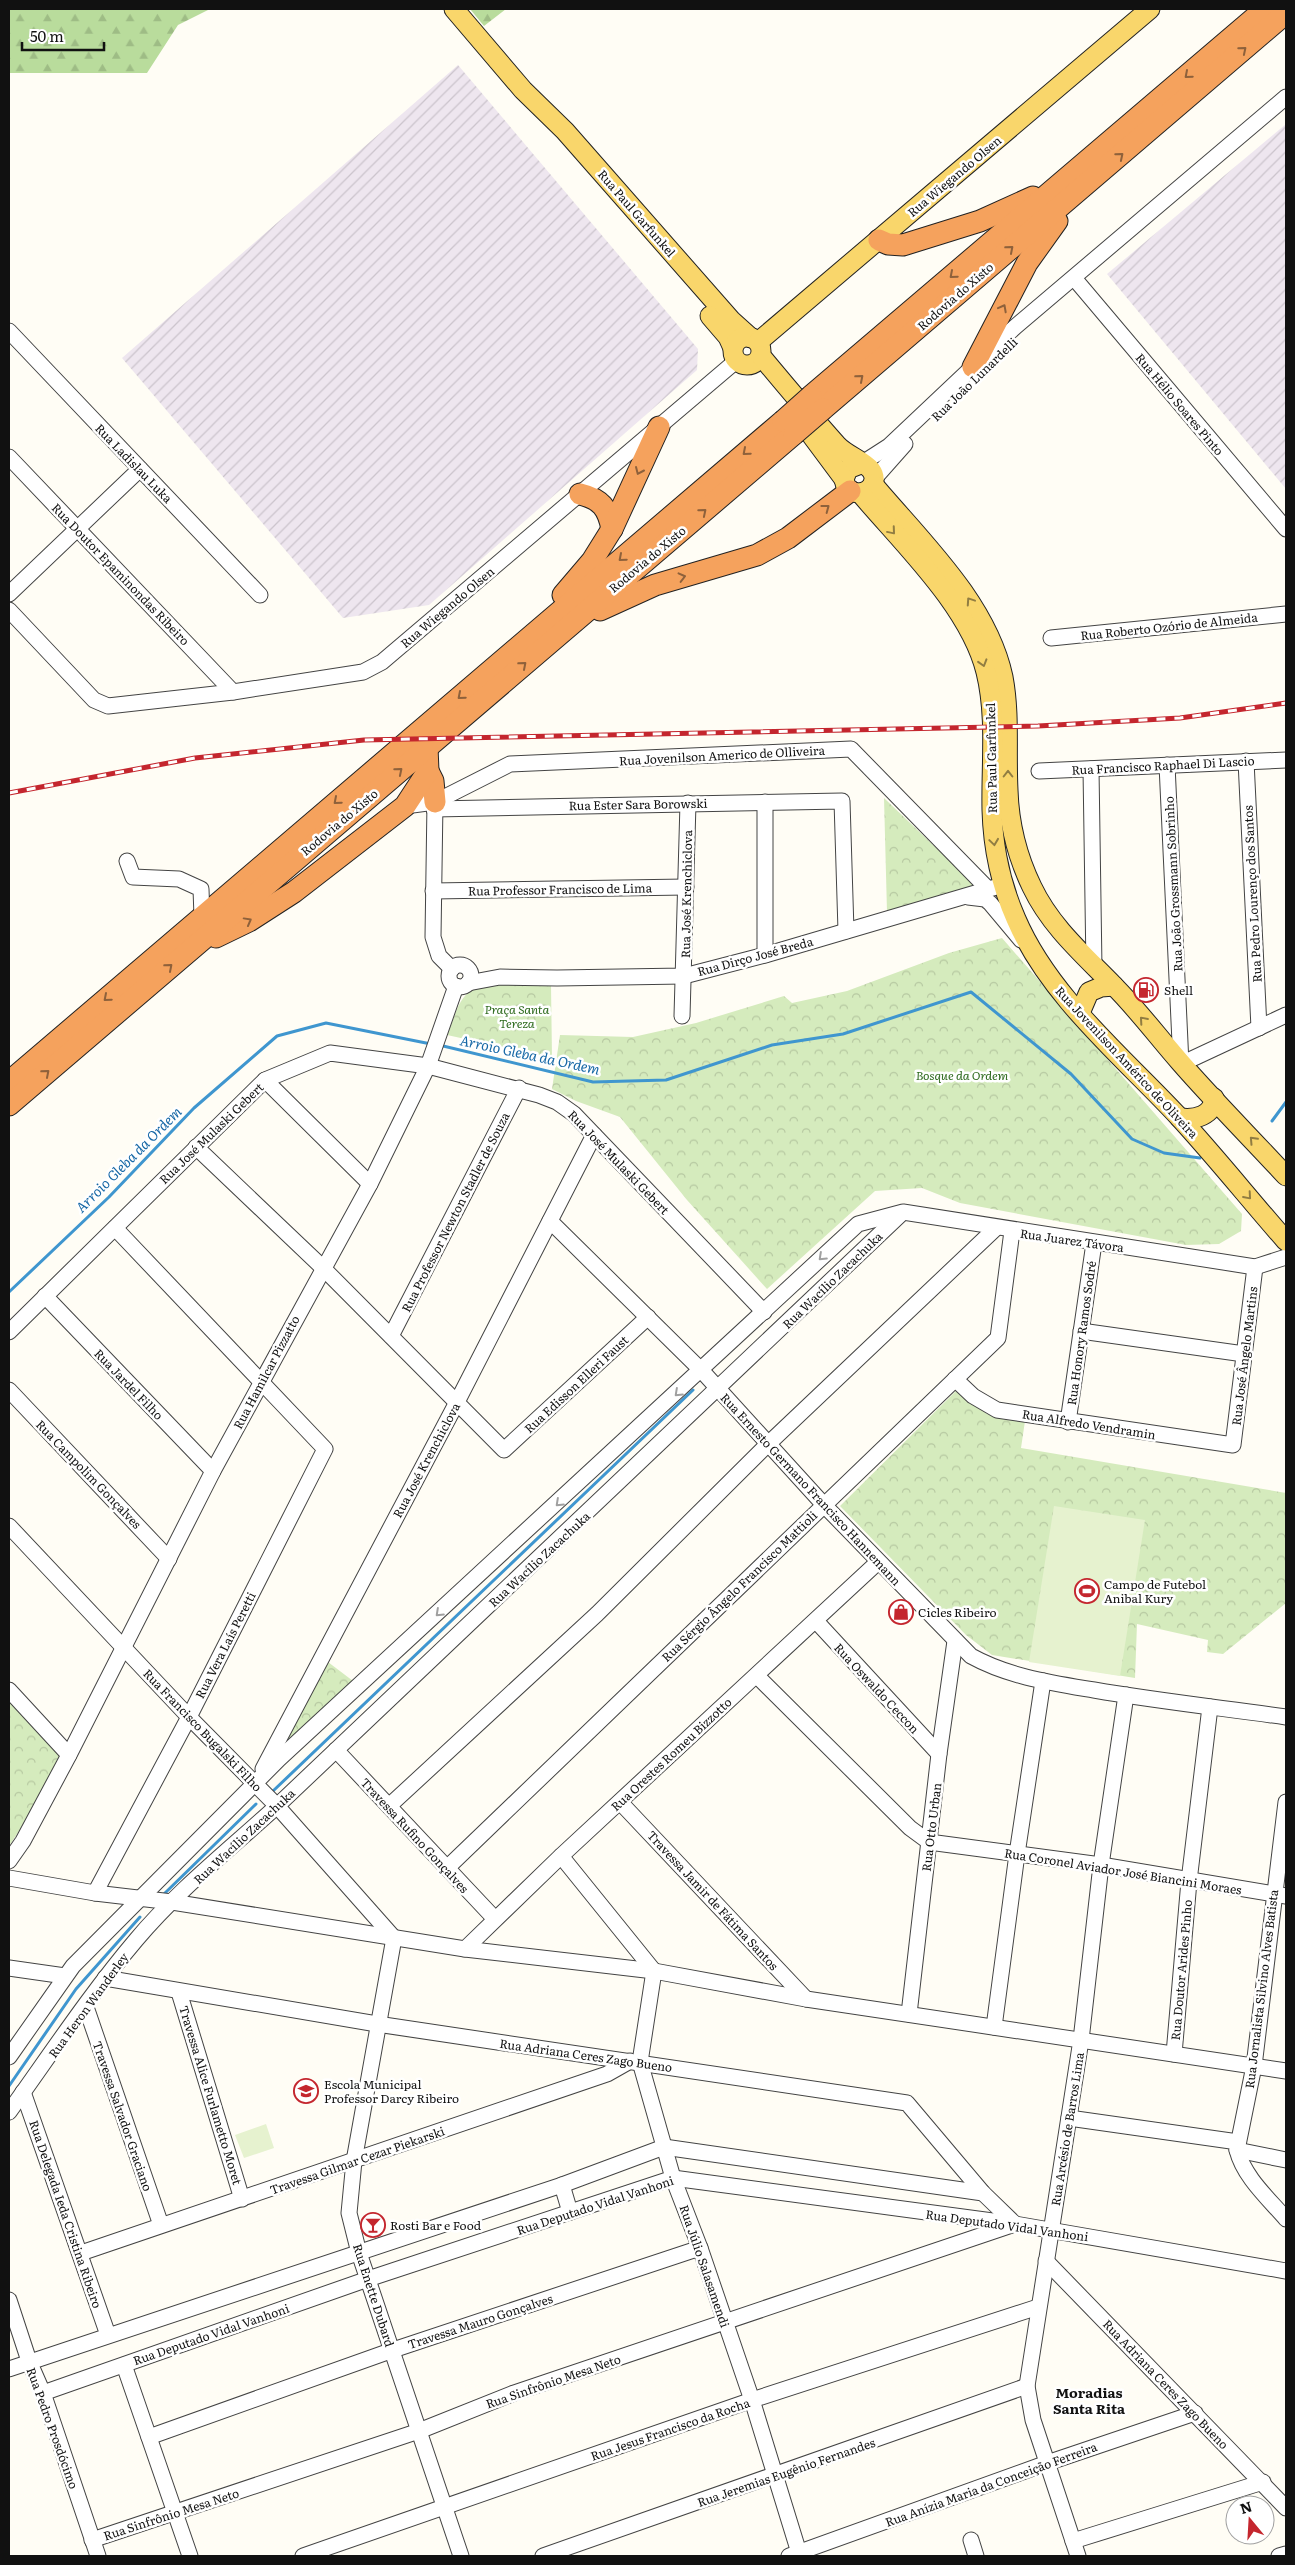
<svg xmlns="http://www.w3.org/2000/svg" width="1295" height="2565" font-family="Literata,serif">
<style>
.industrial{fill:url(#industrial-furrows)}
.forest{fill:url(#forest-firs)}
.park{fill:url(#park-crowns)}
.pitch{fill:#e6f2cf}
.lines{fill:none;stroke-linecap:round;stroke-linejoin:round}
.stream{stroke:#3f96cf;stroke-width:3}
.minor-casing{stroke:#444;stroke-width:17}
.major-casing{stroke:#222;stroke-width:21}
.highway-casing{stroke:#222;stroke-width:23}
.minor{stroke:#fff;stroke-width:15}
.major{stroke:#f9d66b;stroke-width:19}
.highway{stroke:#f5a25d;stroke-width:21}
.rail-casing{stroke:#c4262e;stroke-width:5}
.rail{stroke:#fff;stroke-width:3;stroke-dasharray:9;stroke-linecap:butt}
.highway-bridge-casing{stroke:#222;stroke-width:23;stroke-linecap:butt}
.highway-bridge{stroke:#f5a25d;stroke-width:21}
.oneway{stroke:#8e613b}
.oneway2{stroke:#917d42}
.oneway3{stroke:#a0a0a0}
.labels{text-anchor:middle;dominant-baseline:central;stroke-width:5;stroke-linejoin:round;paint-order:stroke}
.street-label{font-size:12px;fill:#111;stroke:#fff}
.poi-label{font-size:12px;fill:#111;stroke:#fff;text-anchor:start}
.park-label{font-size:12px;font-style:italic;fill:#2f6b1f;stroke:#fff}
.water-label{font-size:14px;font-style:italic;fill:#1768a6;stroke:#fff}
.neighbourhood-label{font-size:14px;font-weight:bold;fill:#111;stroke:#fff}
</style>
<defs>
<pattern id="industrial-furrows" width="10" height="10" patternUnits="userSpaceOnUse" patternTransform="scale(1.25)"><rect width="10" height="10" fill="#eee6ef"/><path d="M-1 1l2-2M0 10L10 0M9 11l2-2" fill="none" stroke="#cbc4cc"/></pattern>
<pattern id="forest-firs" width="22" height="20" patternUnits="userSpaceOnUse" patternTransform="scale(1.25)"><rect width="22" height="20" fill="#b9dc9c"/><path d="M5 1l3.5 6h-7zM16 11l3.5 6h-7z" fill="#9ebc85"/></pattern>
<pattern id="park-crowns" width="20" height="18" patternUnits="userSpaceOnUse" patternTransform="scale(1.25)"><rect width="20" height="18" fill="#d5ebbd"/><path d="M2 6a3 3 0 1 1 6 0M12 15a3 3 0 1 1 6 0" fill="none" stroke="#b6c8a1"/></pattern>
</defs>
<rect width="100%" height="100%" fill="#fffdf5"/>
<g class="industrial">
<polygon points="458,65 698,349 697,370 429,605 343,618 122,358"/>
<polygon points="1286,124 1286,489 1107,274"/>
</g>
<g class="forest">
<polygon points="9,9 210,9 178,25 147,73 9,73"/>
<polygon points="470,9 506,9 484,26"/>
</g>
<g class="park">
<polygon points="884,798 976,886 887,912"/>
<polygon points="1002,938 1242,1214 1241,1231 1219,1244 1186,1245 960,1203 922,1188 875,1191 767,1289 687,1200 620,1117 576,1101 552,1089 560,1035 633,1037 696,1023 784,996 792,1003 847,991 949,953"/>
<path d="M490 982 551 985 552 1058 447 1035C459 1007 458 991 490 982Z"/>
<polygon points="958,1389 987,1414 1025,1421 1021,1448 1286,1493 1286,1603 1223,1654 1207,1652 1208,1640 1137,1624 1135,1678 992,1655 966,1635 840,1506"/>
<polygon points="328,1662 357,1684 282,1747"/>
<polygon points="9,1694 61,1752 35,1807 9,1846"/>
</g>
<g class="pitch">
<polygon points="1054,1506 1145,1520 1120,1676 1029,1662"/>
<polygon points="266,2124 274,2148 244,2158 235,2135"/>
</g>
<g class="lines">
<g class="stream">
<polyline points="439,1045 593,1082 666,1080 772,1045 843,1034 971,992 1071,1074 1132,1139 1164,1153 1200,1158"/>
<polyline points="1272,1121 1286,1102"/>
<polyline points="9,1292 109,1197 194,1108 277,1036 326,1023 431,1044"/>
<polyline points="273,1791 693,1390"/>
<polyline points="164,1894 256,1804"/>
<polyline points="9,2086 76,1989 140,1917"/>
</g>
<defs>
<g id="minor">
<polyline points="1074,278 1286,529"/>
<polyline points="9,331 260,595"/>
<polyline points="9,457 233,692"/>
<polyline points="861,464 889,446 1015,327 1286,97"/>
<polyline points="874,479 905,444"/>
<polyline points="9,594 140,469"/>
<polyline points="9,610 94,700 108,706 233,692 363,672 382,662 736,361"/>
<polyline points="1051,638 1286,614"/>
<polyline points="1246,761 1259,1028"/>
<polyline points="1167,765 1181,1064 1286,1015"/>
<polyline points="1091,769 1094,968"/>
<polyline points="1039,771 1286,760"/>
<polyline points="435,802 433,937 439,956 452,969"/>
<polyline points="765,802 765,955"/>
<polyline points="405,806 435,802 510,764 851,749 988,889"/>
<polyline points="434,809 842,801 846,931"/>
<polyline points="127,861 133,877 179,879 201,889 202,917"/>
<polyline points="433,891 686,887"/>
<polyline points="968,897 985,899 990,903 1021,940"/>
<circle cx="460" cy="976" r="11"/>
<polyline points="468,983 500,977 557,978 684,976 765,955 996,887"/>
<polyline points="682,1016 688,803"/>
<polyline points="265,1080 370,1184"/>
<polyline points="196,1147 322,1267 504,1450 648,1317"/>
<path d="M550 1221 702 1371 824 1505 971 1656C1009 1677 1052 1683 1094 1690 1158 1701 1222 1708 1286 1717"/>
<polyline points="45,1296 213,1471"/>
<polyline points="1081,1331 1244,1354"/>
<polyline points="9,1332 265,1080 330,1053 428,1066 539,1095 557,1102 574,1114 764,1312"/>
<polyline points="391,1336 519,1088"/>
<polyline points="955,1379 973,1396 997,1410 1233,1445 1255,1267"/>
<polyline points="9,1390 169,1559"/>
<polyline points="1068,1422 1094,1243"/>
<polyline points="9,1526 189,1717 277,1806 394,1938"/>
<polyline points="816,1621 939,1754"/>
<polyline points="757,1676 910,1828 929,1842 1101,1865 1286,1896"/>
<polyline points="9,1690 69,1755"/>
<polyline points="336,1750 495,1919"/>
<polyline points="263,1769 456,1404 594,1135"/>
<polyline points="620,1802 806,1999"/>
<path d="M1286 1802 1254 2066 1237 2150C1244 2177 1268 2198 1286 2219"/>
<polyline points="389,1806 597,1614 767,1445 996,1228"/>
<polyline points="561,1856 654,1971 640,2062 673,2178 700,2248 752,2400 800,2556"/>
<polyline points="9,1861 23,1841 69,1755 213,1471 370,1184 428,1066 456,986"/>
<polyline points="447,1868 998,1338 1012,1231"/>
<polyline points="9,1878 95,1893 172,1902 465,1949 654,1971 806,1999 1286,2071"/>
<polyline points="95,1893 189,1717 325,1449 115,1228"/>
<polyline points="394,1938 354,2161 349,2213 359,2253 461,2556"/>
<polyline points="465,1949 561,1856 878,1562"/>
<polyline points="9,1968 65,1976"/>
<polyline points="179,1992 242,2199"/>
<polyline points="86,2007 161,2225"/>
<polyline points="909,2014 939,1754 955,1641"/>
<polyline points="994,2027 1017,1854 1043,1681"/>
<polyline points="1174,2054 1189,1881 1210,1707"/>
<polyline points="9,2057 73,1966 279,1759 858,1224 903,1212 1255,1267 1286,1257"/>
<polyline points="23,2092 108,2335"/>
<path d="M9 2112C50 2055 91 1993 136 1940 177 1891 230 1849 277 1806L902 1213"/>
<polyline points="1069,2118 1238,2142"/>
<polyline points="1237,2150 1286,2160"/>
<polyline points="562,2185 570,2212"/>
<polyline points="81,2253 607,2074 630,2061"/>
<polyline points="1046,2261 1286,2508"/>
<polyline points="9,2300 29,2361 43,2393 98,2556"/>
<polyline points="124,2365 190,2556"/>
<polyline points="9,2369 562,2185 664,2147 983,2193"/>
<polyline points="43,2393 368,2279 673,2178 1015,2224 1286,2271"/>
<polyline points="149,2437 393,2350 700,2248"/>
<polyline points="92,2540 419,2431 514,2393 1015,2224 983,2193 907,2103 377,2024 105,1978"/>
<polyline points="971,2540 976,2556"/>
<polyline points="1073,2541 1263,2482"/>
<polyline points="303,2556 752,2400 1038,2307"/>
<polyline points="543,2556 1027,2386"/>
<polyline points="789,2556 1047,2463 1195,2413"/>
<polyline points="1078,2556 1033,2420 1027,2386 1081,2040 1101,1865 1126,1695"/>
<polyline points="1279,2556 1286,2554"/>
</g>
<g id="major">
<polyline points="454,9 523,90 565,131 731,320 751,338"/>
<polyline points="710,316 728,337 733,348"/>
<circle cx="747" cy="351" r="14"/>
<polyline points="758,342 1150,9"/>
<path d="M761 356C786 386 811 416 837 445 846 455 864 461 871 470 882 485 861 502 846 487L844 479 848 469 861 464"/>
<polyline points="812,436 844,479"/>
<path d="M873 484C920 540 987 602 1003 677 1010 714 1006 752 1008 790 1009 823 1017 856 1032 887 1051 927 1084 955 1114 986 1138 1010 1158 1037 1180 1062 1214 1101 1251 1138 1286 1176"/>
<path d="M860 493C903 544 970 607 986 672 997 717 991 765 992 810 993 848 1001 885 1016 919 1049 996 1122 1056 1178 1116 1215 1156 1250 1200 1286 1241"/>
<polyline points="1080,1013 1089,992 1101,987 1114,986"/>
<path d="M1180 1118C1195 1120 1213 1116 1214 1098"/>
</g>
<g id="highway">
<polyline points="879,240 888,244 903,245 980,221 1033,197"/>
<polyline points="973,367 1027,263 1057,221"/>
<polyline points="811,396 1265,9"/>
<polyline points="823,409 1286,13"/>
<path d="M580 494C601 499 608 508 612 529"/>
<polyline points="563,595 592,561 612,529 659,427"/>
<polyline points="600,610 655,585 757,555 788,538 850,491"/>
<polyline points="428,771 433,781 435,802"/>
<polyline points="216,937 249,921 294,892 405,806 428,771 427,747"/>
<polyline points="9,1082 783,421"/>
<polyline points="9,1105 794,434"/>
</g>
</defs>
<use href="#minor" class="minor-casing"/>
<use href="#major" class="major-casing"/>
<use href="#highway" class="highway-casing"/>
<use href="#minor" class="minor"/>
<use href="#major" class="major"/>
<use href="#highway" class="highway"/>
<defs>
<polyline id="rail" points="9,793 195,758 364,740 1038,726 1180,718 1286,703"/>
</defs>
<use href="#rail" class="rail-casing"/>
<use href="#rail" class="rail"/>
<defs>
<g id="highway-bridge">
<polyline points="783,421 811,396"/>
<polyline points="794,434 823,409"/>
</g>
</defs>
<use href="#highway-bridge" class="highway-bridge-casing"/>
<use href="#highway-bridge" class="highway-bridge"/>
</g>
<defs><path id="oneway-chevron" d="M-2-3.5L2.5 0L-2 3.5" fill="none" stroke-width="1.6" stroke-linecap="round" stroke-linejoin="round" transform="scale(1.25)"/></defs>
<g class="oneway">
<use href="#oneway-chevron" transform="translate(1243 50) rotate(-40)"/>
<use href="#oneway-chevron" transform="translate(1188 75) rotate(139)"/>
<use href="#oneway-chevron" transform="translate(1120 156) rotate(-40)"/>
<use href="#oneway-chevron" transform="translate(1010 249) rotate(-41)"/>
<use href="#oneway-chevron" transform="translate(953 275) rotate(139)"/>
<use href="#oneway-chevron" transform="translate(1003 308) rotate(-62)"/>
<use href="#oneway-chevron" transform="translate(860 378) rotate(-41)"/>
<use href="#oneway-chevron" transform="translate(746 452) rotate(139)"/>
<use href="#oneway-chevron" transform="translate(639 471) rotate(114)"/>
<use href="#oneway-chevron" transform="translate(826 508) rotate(-37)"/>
<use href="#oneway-chevron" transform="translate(703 512) rotate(-40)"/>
<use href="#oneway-chevron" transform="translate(622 558) rotate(139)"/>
<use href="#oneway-chevron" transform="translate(682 577) rotate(-14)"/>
<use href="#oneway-chevron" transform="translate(523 665) rotate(-41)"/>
<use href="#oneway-chevron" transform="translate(461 696) rotate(139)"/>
<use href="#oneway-chevron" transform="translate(399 771) rotate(-40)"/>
<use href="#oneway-chevron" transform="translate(337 801) rotate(139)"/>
<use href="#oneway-chevron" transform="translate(248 921) rotate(-29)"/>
<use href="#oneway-chevron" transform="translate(169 967) rotate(-41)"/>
<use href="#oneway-chevron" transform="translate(107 998) rotate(139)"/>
<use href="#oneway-chevron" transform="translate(46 1073) rotate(-41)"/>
</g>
<g class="oneway2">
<use href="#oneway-chevron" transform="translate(892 531) rotate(50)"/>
<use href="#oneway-chevron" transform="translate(970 601) rotate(-124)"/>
<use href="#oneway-chevron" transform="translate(983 663) rotate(73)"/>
<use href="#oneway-chevron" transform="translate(1008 774) rotate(-90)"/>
<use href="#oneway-chevron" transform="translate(994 842) rotate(82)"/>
<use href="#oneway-chevron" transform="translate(1143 1020) rotate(-131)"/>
<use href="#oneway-chevron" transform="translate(1253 1140) rotate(-133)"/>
<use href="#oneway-chevron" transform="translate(1248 1196) rotate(49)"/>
</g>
<g class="oneway3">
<use href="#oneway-chevron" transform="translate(822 1257) rotate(137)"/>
<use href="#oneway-chevron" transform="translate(678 1393) rotate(137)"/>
<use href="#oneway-chevron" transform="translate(559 1503) rotate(137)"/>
<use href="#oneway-chevron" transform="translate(439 1613) rotate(137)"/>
</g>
<defs>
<symbol id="fuel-ring" viewBox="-11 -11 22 22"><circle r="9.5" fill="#fff" stroke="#c4262e" stroke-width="1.5"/><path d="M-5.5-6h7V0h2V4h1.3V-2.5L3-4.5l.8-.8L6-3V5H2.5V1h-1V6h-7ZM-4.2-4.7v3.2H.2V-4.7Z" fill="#c4262e"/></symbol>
<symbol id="stadium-ring" viewBox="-11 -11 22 22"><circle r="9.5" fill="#fff" stroke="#c4262e" stroke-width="1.5"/><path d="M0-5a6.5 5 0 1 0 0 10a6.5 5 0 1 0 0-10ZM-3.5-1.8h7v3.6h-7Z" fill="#c4262e"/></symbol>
<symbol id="shop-ring" viewBox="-11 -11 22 22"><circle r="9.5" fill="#fff" stroke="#c4262e" stroke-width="1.5"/><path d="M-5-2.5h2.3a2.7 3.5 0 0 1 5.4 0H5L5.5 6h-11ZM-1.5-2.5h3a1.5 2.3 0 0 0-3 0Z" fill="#c4262e"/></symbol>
<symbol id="school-ring" viewBox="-11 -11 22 22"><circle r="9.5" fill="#fff" stroke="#c4262e" stroke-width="1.5"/><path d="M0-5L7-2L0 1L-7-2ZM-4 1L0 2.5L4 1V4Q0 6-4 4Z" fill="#c4262e"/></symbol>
<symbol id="bar-ring" viewBox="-11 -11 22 22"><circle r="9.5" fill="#fff" stroke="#c4262e" stroke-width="1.5"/><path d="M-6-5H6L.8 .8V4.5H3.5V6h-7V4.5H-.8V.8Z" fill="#c4262e"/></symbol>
</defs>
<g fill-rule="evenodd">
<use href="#fuel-ring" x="1132" y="976" width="28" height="28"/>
<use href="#stadium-ring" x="1073" y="1577" width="28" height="28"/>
<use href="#shop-ring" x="887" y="1598" width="28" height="28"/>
<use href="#school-ring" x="292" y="2077" width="28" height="28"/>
<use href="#bar-ring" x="359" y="2211" width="28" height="28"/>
</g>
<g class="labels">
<g class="street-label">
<text transform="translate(954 176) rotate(-40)">Rua Wiegando Olsen</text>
<text transform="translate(637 213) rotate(49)">Rua Paul Garfunkel</text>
<text transform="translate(955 296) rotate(-41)">Rodovia do Xisto</text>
<text transform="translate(974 379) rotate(-44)">Rua João Lunardelli</text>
<text transform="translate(1180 404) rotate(50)">Rua Hélio Soares Pinto</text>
<text transform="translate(134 463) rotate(46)">Rua Ladislau Luka</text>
<text transform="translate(647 559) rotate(-40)">Rodovia do Xisto</text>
<text transform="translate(121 574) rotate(46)">Rua Doutor Epaminondas Ribeiro</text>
<text transform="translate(447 607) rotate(-40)">Rua Wiegando Olsen</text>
<text transform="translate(1169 626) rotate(-6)">Rua Roberto Ozório de Almeida</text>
<text transform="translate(722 755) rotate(-3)">Rua Jovenilson Americo de Olliveira</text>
<text transform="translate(991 758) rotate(-91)">Rua Paul Garfunkel</text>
<text transform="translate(1163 765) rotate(-3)">Rua Francisco Raphael Di Lascio</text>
<text transform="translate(638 804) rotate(-1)">Rua Ester Sara Borowski</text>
<text transform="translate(339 822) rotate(-40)">Rodovia do Xisto</text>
<text transform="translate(1173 884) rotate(-93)">Rua João Grossmann Sobrinho</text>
<text transform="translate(560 889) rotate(-1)">Rua Professor Francisco de Lima</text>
<text transform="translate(686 894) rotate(-89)">Rua José Krenchiclova</text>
<text transform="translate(1252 894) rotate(-93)">Rua Pedro Lourenço dos Santos</text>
<text transform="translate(755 956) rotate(-15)">Rua Dirço José Breda</text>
<text transform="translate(1127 1062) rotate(47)">Rua Jovenilson Américo de Oliveira</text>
<text transform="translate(211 1133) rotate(-44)">Rua José Mulaski Gebert</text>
<text transform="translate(619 1162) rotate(46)">Rua José Mulaski Gebert</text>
<text transform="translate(455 1212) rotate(-63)">Rua Professor Newton Stadler de Souza</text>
<text transform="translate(1072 1240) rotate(8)">Rua Juarez Távora</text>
<text transform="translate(832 1280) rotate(-44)">Rua Wacílio Zacachuka</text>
<text transform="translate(1081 1333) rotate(-82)">Rua Honory Ramos Sodré</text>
<text transform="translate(1244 1356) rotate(-83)">Rua José Ângelo Martins</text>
<text transform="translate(266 1372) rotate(-62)">Rua Hamilcar Pizzatto</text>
<text transform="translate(129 1384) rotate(46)">Rua Jardel Filho</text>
<text transform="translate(576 1384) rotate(-43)">Rua Edisson Elleri Faust</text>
<text transform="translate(1089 1424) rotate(9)">Rua Alfredo Vendramin</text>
<text transform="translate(426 1460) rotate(-62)">Rua José Krenchiclova</text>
<text transform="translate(89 1474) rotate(46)">Rua Campolim Gonçalves</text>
<text transform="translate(811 1489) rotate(47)">Rua Ernesto Germano Francisco Hannemann</text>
<text transform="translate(539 1559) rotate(-43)">Rua Wacílio Zacachuka</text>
<text transform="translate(739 1586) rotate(-44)">Rua Sérgio Ângelo Francisco Mattioli</text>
<text transform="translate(225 1645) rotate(-63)">Rua Vera Laís Peretti</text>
<text transform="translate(877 1688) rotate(47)">Rua Oswaldo Ceccon</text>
<text transform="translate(203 1730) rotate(46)">Rua Francisco Bugalski Filho</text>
<text transform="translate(671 1754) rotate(-43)">Rua Orestes Romeu Bizzotto</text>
<text transform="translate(931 1827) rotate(-83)">Rua Otto Urban</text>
<text transform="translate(415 1835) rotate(47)">Travessa Rufino Gonçalves</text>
<text transform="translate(244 1836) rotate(-43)">Rua Wacílio Zacachuka</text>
<text transform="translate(1123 1871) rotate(9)">Rua Coronel Aviador José Biancini Moraes</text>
<text transform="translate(713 1900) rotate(47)">Travessa Jamir de Fátima Santos</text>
<text transform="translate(1181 1970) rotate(-85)">Rua Doutor Arides Pinho</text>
<text transform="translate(1261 1989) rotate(-83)">Rua Jornalista Silvino Alves Batista</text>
<text transform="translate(88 2005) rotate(-54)">Rua Heron Wanderley</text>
<text transform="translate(586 2055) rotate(8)">Rua Adriana Ceres Zago Bueno</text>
<text transform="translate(211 2095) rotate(73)">Travessa Alice Furlametto Moret</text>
<text transform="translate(123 2116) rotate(71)">Travessa Salvador Graciano</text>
<text transform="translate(1067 2129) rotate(-81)">Rua Arcésio de Barros Lima</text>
<text transform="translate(357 2160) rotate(-19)">Travessa Gilmar Cezar Piekarski</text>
<text transform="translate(595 2205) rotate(-18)">Rua Deputado Vidal Vanhoni</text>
<text transform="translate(66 2214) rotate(71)">Rua Delegada Ieda Cristina Ribeiro</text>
<text transform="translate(1007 2225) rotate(8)">Rua Deputado Vidal Vanhoni</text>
<text transform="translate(705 2266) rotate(71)">Rua Júlio Salasamendi</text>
<text transform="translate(374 2295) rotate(72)">Rua Enette Dubard</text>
<text transform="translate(480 2321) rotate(-18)">Travessa Mauro Gonçalves</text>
<text transform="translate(211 2334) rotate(-19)">Rua Deputado Vidal Vanhoni</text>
<text transform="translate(553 2381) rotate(-19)">Rua Sinfrônio Mesa Neto</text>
<text transform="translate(1166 2384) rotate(46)">Rua Adriana Ceres Zago Bueno</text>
<text transform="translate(53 2428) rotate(70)">Rua Pedro Prosdócimo</text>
<text transform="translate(670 2429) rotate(-19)">Rua Jesus Francisco da Rocha</text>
<text transform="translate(786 2472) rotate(-19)">Rua Jeremias Eugênio Fernandes</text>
<text transform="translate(991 2484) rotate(-20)">Rua Anízia Maria da Conceição Ferreira</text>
<text transform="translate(171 2514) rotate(-18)">Rua Sinfrônio Mesa Neto</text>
</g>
<g class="poi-label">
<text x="1164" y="990">Shell</text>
<text x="1104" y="1584">Campo de Futebol<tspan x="1104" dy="14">Anibal Kury</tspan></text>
<text x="918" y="1612">Cicles Ribeiro</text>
<text x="324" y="2084">Escola Municipal<tspan x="324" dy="14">Professor Darcy Ribeiro</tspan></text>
<text x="390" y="2225">Rosti Bar e Food</text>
</g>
<g class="park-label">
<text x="517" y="1009">Praça Santa<tspan x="517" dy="14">Tereza</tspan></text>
<text x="962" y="1075">Bosque da Ordem</text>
</g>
<g class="water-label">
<text transform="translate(530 1054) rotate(12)">Arroio Gleba da Ordem</text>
<text transform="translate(128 1159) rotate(-45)">Arroio Gleba da Ordem</text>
</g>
<g class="neighbourhood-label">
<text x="1089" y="2392">Moradias<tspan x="1089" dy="16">Santa Rita</tspan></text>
</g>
</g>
<rect width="1295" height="2565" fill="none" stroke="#111111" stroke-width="20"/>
<g transform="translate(1250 2520) rotate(342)"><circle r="24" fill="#ffffff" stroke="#a0a0a0"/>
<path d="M0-4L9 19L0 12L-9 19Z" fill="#c4262e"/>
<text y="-8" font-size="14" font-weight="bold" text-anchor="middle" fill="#111111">N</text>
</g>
<path d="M22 42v8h82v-8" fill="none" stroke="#111111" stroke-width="2.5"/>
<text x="30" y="42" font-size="15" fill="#111111" stroke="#ffffff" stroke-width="4" paint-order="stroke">50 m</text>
</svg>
